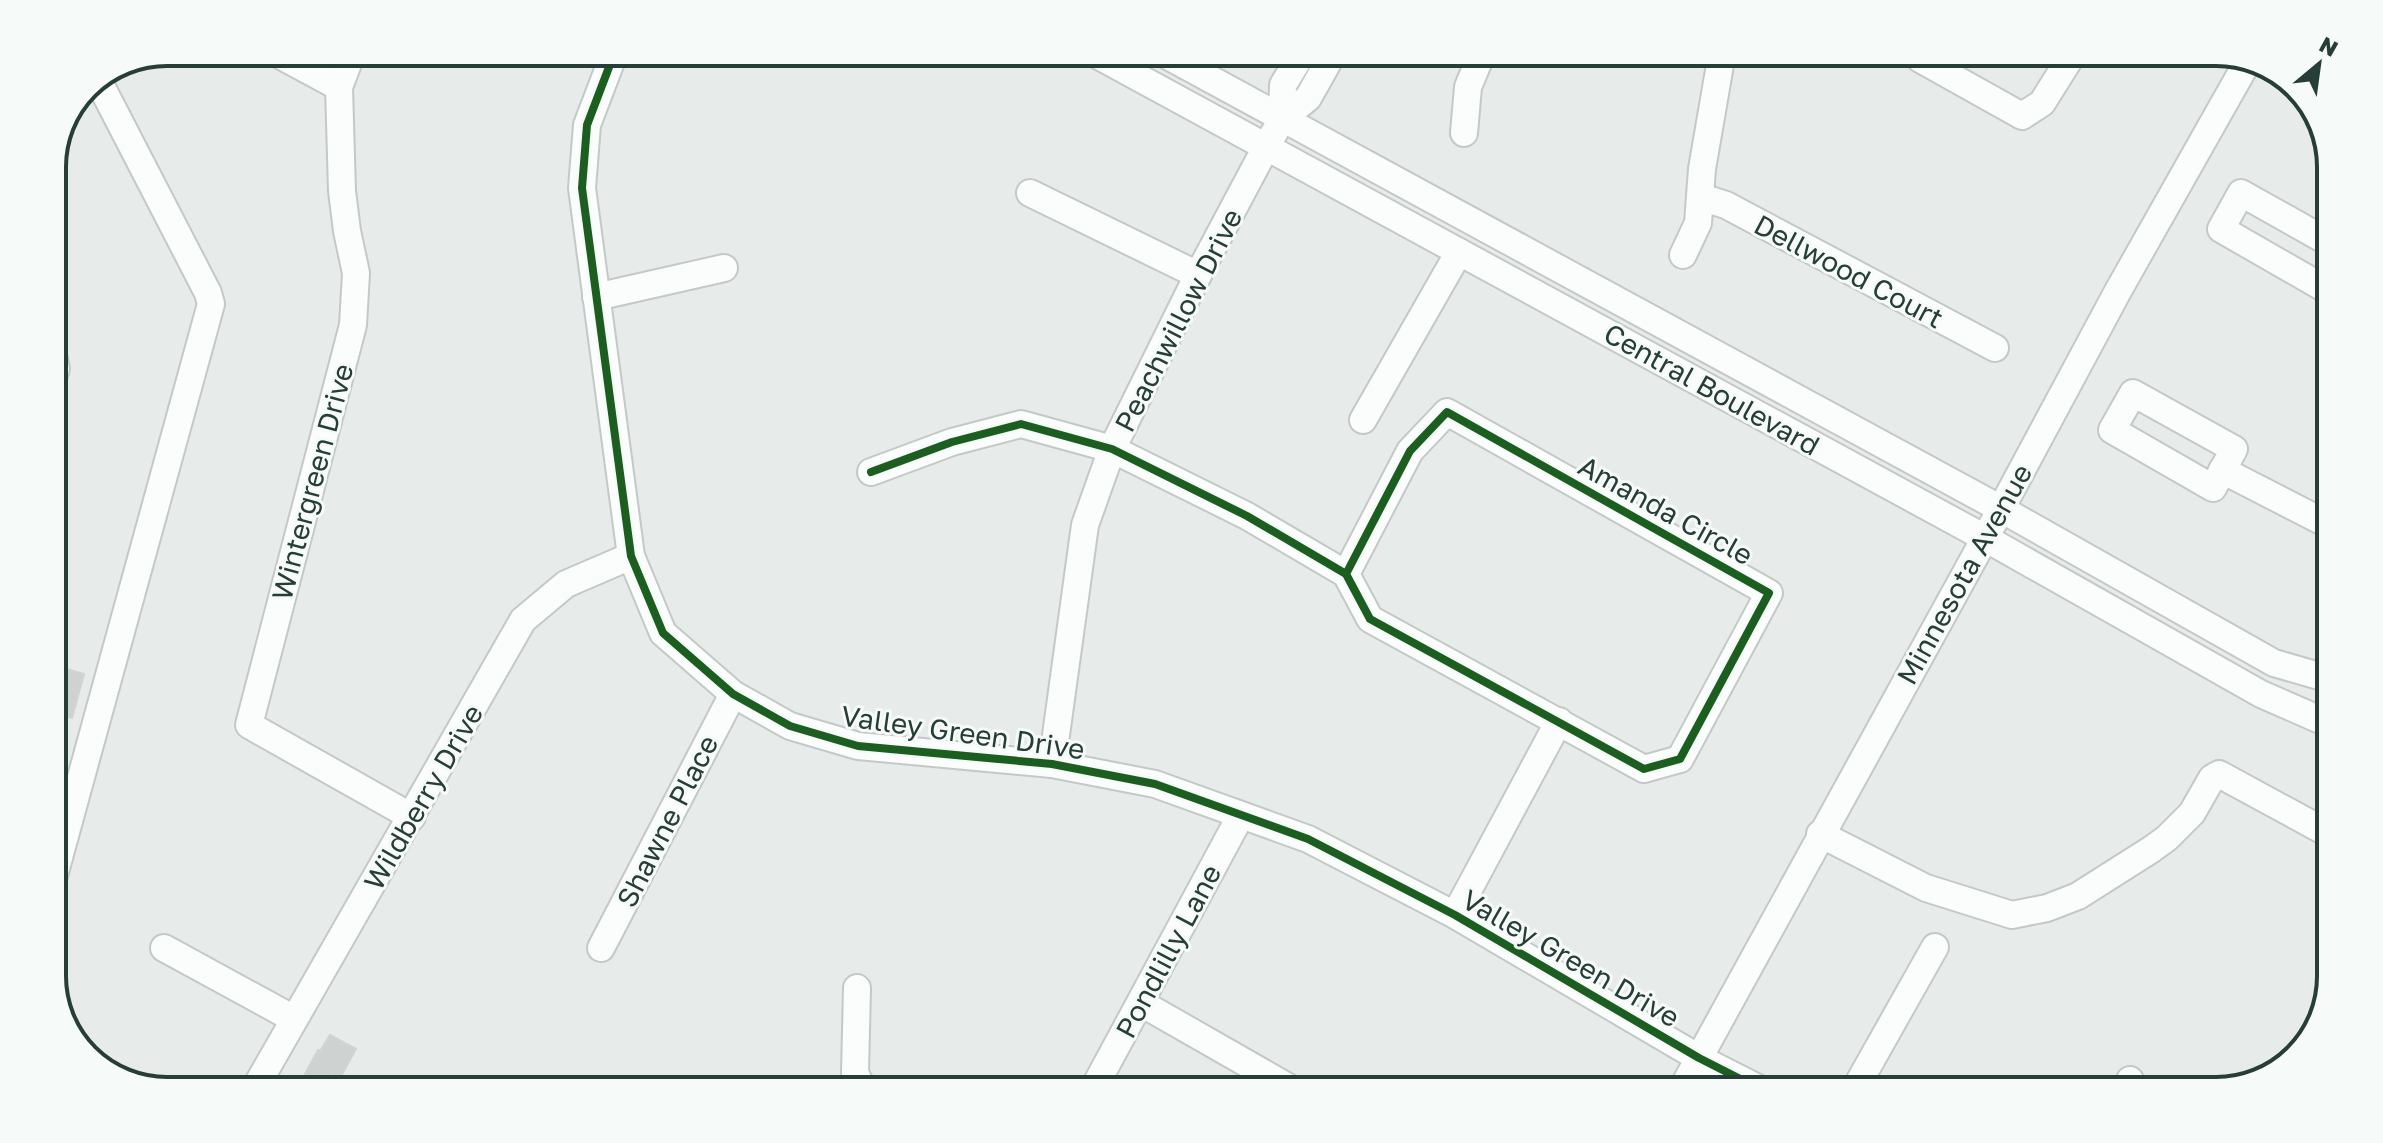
<svg xmlns="http://www.w3.org/2000/svg" width="2383" height="1143" font-family="'Golos Text',sans-serif">
<style>
.building{fill:#ced3d1;stroke:#d0d5d3;stroke-width:2}
.lines{fill:none;stroke-linecap:round;stroke-linejoin:round}
.minor-casing{stroke:#c4c9c7;stroke-width:30}
.minor{stroke:#fbfcfc;stroke-width:26}
.cycleway-casing{stroke:#f6faf8;stroke-width:13}
.cycleway{stroke:#1b5e20;stroke-width:8}
.labels{text-anchor:middle;dominant-baseline:central;stroke-width:6;stroke-linejoin:round;paint-order:stroke}
.street-label{font-size:28px;fill:#273d38;stroke:#f6faf8}
.rim{fill:none;stroke:#273d38;stroke-width:4}
</style>
<rect width="100%" height="100%" fill="#e7ecea"/>
<g class="building">
<polygon points="52,665 84,674 72,718 52,713"/>
<polygon points="330,1035 356,1049 340,1078 332,1073 327,1083 300,1083 318,1050 320,1051"/>
</g>
<g class="lines">
<defs>
<g id="minor">
<polyline points="274,52 339,87"/>
<polyline points="352,53 339,87 342,191 347,231 356,273 353,325 249,725 412,817"/>
<polyline points="614,54 587,125 582,188 631,556 663,633 733,694 790,726 858,746 1052,764 1155,784 1308,839 1455,915 1699,1058 1760,1089"/>
<polyline points="1099,56 1985,538 2261,694 2325,722"/>
<polyline points="1168,56 2001,509 2274,663 2326,678"/>
<polyline points="1920,59 2022,116 2042,103 2069,60"/>
<polyline points="1282,119 1283,85 1300,57"/>
<polyline points="1464,133 1468,87 1480,58"/>
<polyline points="1030,193 1198,275"/>
<polyline points="1701,197 1726,205 1995,348"/>
<polyline points="1683,255 1698,223 1702,169 1721,59"/>
<polyline points="2330,272 2322,287 2221,229 2241,193 2330,243"/>
<polyline points="596,297 724,268"/>
<polyline points="52,349 56,369 52,380"/>
<polygon points="2133,393 2234,449 2213,488 2112,430"/>
<polyline points="1363,420 1459,252"/>
<polyline points="2222,470 2327,524"/>
<polyline points="871,472 952,442 1021,424 1112,449 1247,516 1346,574 1370,619 1644,769 1680,759 1769,593 1447,412 1410,451 1346,574"/>
<polyline points="1052,764 1085,525 1112,449 1198,275 1266,147 1282,119 1308,98 1331,57"/>
<polyline points="1820,834 1926,888 2012,915 2047,908 2078,896 2152,849 2167,838 2192,813 2212,778 2219,774 2324,831"/>
<polyline points="52,883 211,304 208,293 98,80"/>
<polyline points="1455,915 1559,721"/>
<polyline points="164,948 294,1019"/>
<polyline points="601,948 733,694"/>
<polyline points="857,988 855,1073 861,1085"/>
<polyline points="1141,1003 1288,1087"/>
<polyline points="258,1083 523,620 566,584 631,556"/>
<polyline points="1095,1086 1241,815"/>
<polyline points="1682,1089 2001,509 2118,291 2248,61"/>
<polyline points="1855,1089 1935,947"/>
<polyline points="2125,1091 2130,1080"/>
</g>
</defs>
<use href="#minor" class="minor-casing"/>
<use href="#minor" class="minor"/>
<defs>
<g id="cycleway">
<polyline points="614,54 587,125 582,188 631,556 663,633 733,694 790,726 858,746 1052,764 1155,784 1308,839 1455,915 1699,1058 1760,1089"/>
<polyline points="871,472 952,442 1021,424 1112,449 1247,516 1346,574 1370,619 1644,769 1680,759 1769,593 1447,412 1410,451 1346,574"/>
</g>
</defs>
<use href="#cycleway" class="cycleway-casing"/>
<use href="#cycleway" class="cycleway"/>
</g>
<g class="labels">
<g class="street-label">
<text transform="translate(1849 271) rotate(28)">Dellwood Court</text>
<text transform="translate(1178 320) rotate(-63)">Peachwillow Drive</text>
<text transform="translate(1712 389) rotate(29)">Central Boulevard</text>
<text transform="translate(312 482) rotate(-75)">Wintergreen Drive</text>
<text transform="translate(1666 510) rotate(29)">Amanda Circle</text>
<text transform="translate(1964 574) rotate(-61)">Minnesota Avenue</text>
<text transform="translate(963 732) rotate(8)">Valley Green Drive</text>
<text transform="translate(423 797) rotate(-60)">Wildberry Drive</text>
<text transform="translate(667 821) rotate(-63)">Shawne Place</text>
<text transform="translate(1168 951) rotate(-62)">Pondlilly Lane</text>
<text transform="translate(1571 958) rotate(30)">Valley Green Drive</text>
</g>
</g>
<path d="M0 0H2383V1143H0ZM167 66H2216A101 101 0 0 1 2317 167V976A101 101 0 0 1 2216 1077H167A101 101 0 0 1 66 976V167A101 101 0 0 1 167 66Z" fill="#f6faf8" fill-rule="evenodd"/>
<path class="rim" d="M167 66H2216A101 101 0 0 1 2317 167V976A101 101 0 0 1 2216 1077H167A101 101 0 0 1 66 976V167A101 101 0 0 1 167 66Z"/>
<g transform="translate(2319 64) rotate(29)" stroke="#f6faf8" stroke-width="6" paint-order="stroke">
<path d="M0-6L14 30L0 20L-14 30Z" fill="#273d38"/>
<text y="-12" font-size="22" font-weight="bold" text-anchor="middle" fill="#273d38">N</text>
</g>
</svg>
